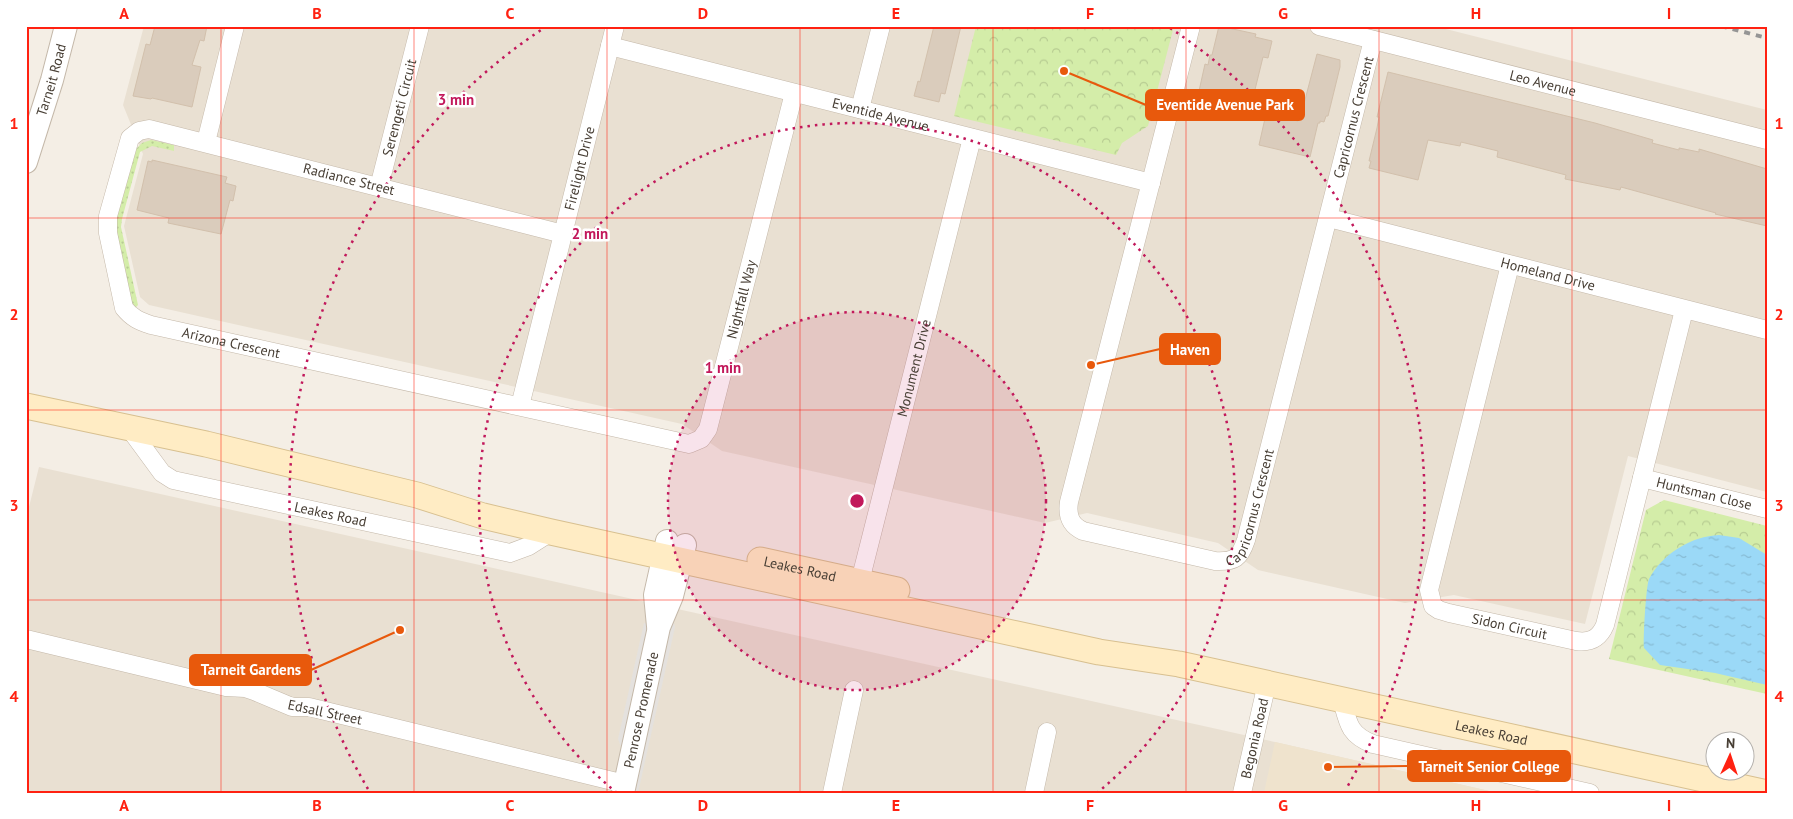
<svg xmlns="http://www.w3.org/2000/svg" width="1793" height="819" font-family="'PT Sans',sans-serif">
<style>
.residential{fill:#e9e0d2}
.education{fill:#efe3cd}
.grass{fill:url(#grass-dots)}
.park{fill:url(#park-crowns)}
.parking{fill:#e4e1de}
.water{fill:url(#water-ripples)}
.building{fill:#daccbc;stroke:#d2c0ac}
.lines{fill:none;stroke-linecap:round;stroke-linejoin:round}
.minor-casing{stroke:#c4b8a9;stroke-width:19}
.tertiary-casing{stroke:#c4b8a9;stroke-width:24}
.secondary-casing{stroke:#d8c090;stroke-width:27}
.minor{stroke:#fff;stroke-width:18}
.tertiary{stroke:#fff;stroke-width:22}
.secondary{stroke:#ffecc4;stroke-width:25}
.rail{stroke:#959595;stroke-width:4;stroke-dasharray:6 6;stroke-linecap:butt}
.grid{fill:none;stroke:#ff2111;stroke-width:1;stroke-opacity:0.55}
.ring{fill:none;stroke:#c2185b;stroke-width:2.5;stroke-dasharray:2.5 5}
.labels{text-anchor:middle;dominant-baseline:central;stroke-width:5;stroke-linejoin:round;paint-order:stroke}
.street-label{font-size:14px;fill:#473e34;stroke:#fff}
.centre{fill:#c2185b;stroke:#fff;stroke-width:2.5}
.ring-label{font-size:15px;text-anchor:middle;font-weight:bold;fill:#c2185b;stroke:#fff;stroke-width:5;stroke-linejoin:round;paint-order:stroke}
.leader{fill:none;stroke:#e8590c;stroke-width:2}
.callout-dot{fill:#e8590c;stroke:#fff;stroke-width:2}
.callout{fill:#e8590c;stroke:#e8590c;stroke-width:2}
.callout-label{font-size:15px;text-anchor:middle;font-weight:bold;fill:#fff}
.neatline{fill:none;stroke:#ff2111;stroke-width:2}
.grid-label{font-size:16px;text-anchor:middle;font-weight:bold;fill:#ff2111}
</style>
<defs>
<pattern id="grass-dots" width="8" height="8" patternUnits="userSpaceOnUse" patternTransform="scale(1.25)"><rect width="8" height="8" fill="#d4eda9"/><path d="M2 2h.1M6 6h.1" fill="none" stroke="#b7cc92" stroke-width="1.8" stroke-linecap="round"/></pattern>
<pattern id="park-crowns" width="20" height="18" patternUnits="userSpaceOnUse" patternTransform="scale(1.25)"><rect width="20" height="18" fill="#d4eda9"/><path d="M2 6a3 3 0 1 1 6 0M12 15a3 3 0 1 1 6 0" fill="none" stroke="#b7cc92"/></pattern>
<pattern id="water-ripples" width="26" height="14" patternUnits="userSpaceOnUse" patternTransform="scale(1.25)"><rect width="26" height="14" fill="#9bd9f7"/><path d="M2 4q2-2 4 0t4 0M15 11q2-2 4 0t4 0" fill="none" stroke="#87bbd4"/></pattern>
</defs>
<rect width="100%" height="100%" fill="#f4eee5"/>
<g class="residential">
<polygon points="144,26 1434,26 1767,110 1767,492 1628,456 1585,624 1454,595 1405,603 1258,570 1218,543 1087,513 1045,523 861,482 722,451 682,424 149,305 140,297 124,226 143,154 123,105"/>
<polygon points="39,467 1275,742 1498,793 26,793 26,519"/>
</g>
<polygon class="education" points="1275,742 1498,793 1264,793"/>
<path class="grass" d="M151 140 174 145V151L152 146 140 152 122 219 121 227 138 305 135 308C126 294 116 240 115 223L134 151 142 143Z"/>
<g class="park">
<polygon points="976,26 1174,26 1148,126 1122,143 1116,155 954,116"/>
<polygon points="1664,500 1767,526 1767,694 1609,659 1646,510"/>
</g>
<g class="parking">
<polygon points="672,616 675,627 638,793 633,793"/>
<polygon points="644,623 648,624 621,747 618,739"/>
</g>
<path class="water" d="M1719 535 1739 538 1767 555V685L1715 673 1660 665 1644 648C1643 638 1646 586 1649 579 1662 554 1692 536 1719 535Z"/>
<g class="building">
<polygon points="155,26 207,26 204,41 200,40 192,65 201,67 192,107 152,98 151,99 133,96 146,44 150,45"/>
<polygon points="934,26 961,26 945,94 941,93 939,102 914,96 918,81 920,82"/>
<polygon points="1219,26 1256,34 1255,37 1272,41 1268,58 1263,57 1249,114 1199,102 1200,100 1197,100 1205,64 1208,65 1210,55 1212,55"/>
<polygon points="1317,54 1340,60 1340,67 1328,116 1326,116 1324,122 1320,121 1320,123 1318,123 1310,157 1259,145 1266,114 1298,121 1298,119 1300,119"/>
<polygon points="1388,72 1595,123 1653,140 1652,143 1679,150 1679,148 1699,152 1699,149 1767,169 1767,226 1715,214 1716,213 1621,187 1620,190 1565,179 1566,175 1497,157 1498,151 1461,142 1460,146 1428,140 1418,180 1369,168 1371,161 1369,161 1377,128 1379,117 1377,117"/>
<polygon points="152,160 227,177 225,183 236,186 233,201 230,200 221,234 168,223 169,218 137,210 148,161 152,162"/>
</g>
<g class="lines">
<defs>
<g id="minor">
<path id="s1" d="M1191 26 1069 502C1067 515 1070 525 1083 531L1215 561C1235 562 1240 558 1246 540L1373 40"/>
<path id="s2" d="M1319 26 1767 140"/>
<path id="s3" d="M610 46 1151 183"/>
<polyline points="860,109 881,26"/>
<polyline points="206,142 235,26"/>
<path id="s4" d="M379 187 420 26"/>
<path id="s5" d="M1329 218 1767 330"/>
<path id="s6" d="M563 234 149 129 139 131 130 138 108 216V233L124 308C132 318 139 321 151 325L689 444 701 439 708 429 794 93"/>
<path id="s7" d="M1510 265 1429 590 1433 606 1439 610 1449 613 1576 641C1590 643 1599 639 1605 625L1684 310"/>
<path id="s8" d="M520 406 615 26"/>
<path id="s9" d="M129 428 162 473 173 480 510 553 529 546 551 532"/>
<path id="s10" d="M1642 478 1767 509"/>
<path id="s11" d="M857 593 972 138"/>
<polyline points="26,639 226,687 245,688 254,691 292,707 309,707 625,784"/>
<path d="M1342 700C1348 723 1349 735 1373 744L1590 793"/>
<polyline points="832,793 854,690"/>
<polyline points="1034,793 1047,732"/>
<path id="s12" d="M1242 793 1267 683"/>
</g>
<g id="tertiary">
<path id="s13" d="M26 162 52 80 66 26"/>
<polyline points="658,626 655,595 667,541"/>
<path id="s14" d="M623 793 659 627 672 596 685 545"/>
</g>
<g id="secondary">
<path id="s15" d="M26 406 206 444 417 495 483 516 551 532 1099 652 1179 664 1767 793"/>
<path id="s16" d="M760 560 897 590"/>
</g>
</defs>
<use href="#minor" class="minor-casing"/>
<use href="#tertiary" class="tertiary-casing"/>
<use href="#secondary" class="secondary-casing"/>
<use href="#minor" class="minor"/>
<use href="#tertiary" class="tertiary"/>
<use href="#secondary" class="secondary"/>
<g class="rail">
<polyline points="1721,26 1767,38"/>
<polyline points="1764,26 1767,27"/>
</g>
</g>
<path class="grid" d="M221 26V793M414 26V793M607 26V793M800 26V793M993 26V793M1186 26V793M1379 26V793M1572 26V793M26 218H1767M26 410H1767M26 600H1767"/>
<circle cx="857" cy="501" r="189" fill="#c2185b" fill-opacity=".12"/>
<g class="ring">
<circle cx="857" cy="501" r="189"/>
<path d="M617 793A378 378 0 1 1 1097 793"/>
<path d="M368 789A567 567 0 0 1 544 28M1170 28A567 567 0 0 1 1346 789"/>
</g>
<g class="labels">
<g class="street-label">
<text stroke="none"><textPath href="#s13" startOffset="86">Tarneit Road</textPath></text>
<text stroke="none"><textPath href="#s2" startOffset="231">Leo Avenue</textPath></text>
<text stroke="none"><textPath href="#s4" startOffset="82">Serengeti Circuit</textPath></text>
<text stroke="none"><textPath href="#s3" startOffset="279">Eventide Avenue</textPath></text>
<text stroke="none"><textPath href="#s1" startOffset="1140">Capricornus Crescent</textPath></text>
<text stroke="none"><textPath href="#s8" startOffset="245">Firelight Drive</textPath></text>
<text transform="translate(349 179) rotate(14)">Radiance Street</text>
<text stroke="none"><textPath href="#s5" startOffset="226">Homeland Drive</textPath></text>
<text stroke="none"><textPath href="#s6" startOffset="1366">Nightfall Way</textPath></text>
<text stroke="none"><textPath href="#s6" startOffset="738">Arizona Crescent</textPath></text>
<text stroke="none"><textPath href="#s11" startOffset="232">Monument Drive</textPath></text>
<text stroke="none"><textPath href="#s10" startOffset="64">Huntsman Close</textPath></text>
<text stroke="none"><textPath href="#s1" startOffset="735">Capricornus Crescent</textPath></text>
<text stroke="none"><textPath href="#s9" startOffset="230">Leakes Road</textPath></text>
<text stroke="none"><textPath href="#s16" startOffset="41">Leakes Road</textPath></text>
<text stroke="none"><textPath href="#s7" startOffset="431">Sidon Circuit</textPath></text>
<text stroke="none"><textPath href="#s14" startOffset="85">Penrose Promenade</textPath></text>
<text transform="translate(325 712) rotate(12)">Edsall Street</text>
<text stroke="none"><textPath href="#s15" startOffset="1502">Leakes Road</textPath></text>
<text stroke="none"><textPath href="#s12" startOffset="56">Begonia Road</textPath></text>
</g>
</g>
<circle cx="857" cy="501" r="8" class="centre"/>
<g class="ring-label">
<text x="456" y="105">3 min</text>
<text x="590" y="239">2 min</text>
<text x="723" y="373">1 min</text>
</g>
<path class="leader" d="M1064 71L1146 105M1091 365L1160 349M400 630L311 670M1328 767L1408 766"/>
<g class="callout-dot">
<circle cx="1064" cy="71" r="5"/>
<circle cx="1091" cy="365" r="5"/>
<circle cx="400" cy="630" r="5"/>
<circle cx="1328" cy="767" r="5"/>
</g>
<g class="callout">
<rect x="1146" y="90" width="158" height="30" rx="5"/>
<rect x="1160" y="334" width="60" height="30" rx="5"/>
<rect x="190" y="655" width="121" height="30" rx="5"/>
<rect x="1408" y="751" width="162" height="30" rx="5"/>
</g>
<g class="callout-label">
<text x="1225" y="110">Eventide Avenue Park</text>
<text x="1190" y="355">Haven</text>
<text x="251" y="675">Tarneit Gardens</text>
<text x="1489" y="772">Tarneit Senior College</text>
</g>
<rect width="1793" height="819" fill="none" stroke="#ffffff" stroke-width="55"/>
<g transform="translate(1730 756) rotate(3)"><circle r="24" fill="#ffffff" stroke="#b5b2ae"/>
<path d="M0-4L9 19L0 12L-9 19Z" fill="#ff2111"/>
<text y="-8" font-size="14" font-weight="bold" text-anchor="middle" fill="#473e34">N</text>
</g>
<rect x="28" y="28" width="1738" height="764" class="neatline"/>
<g class="grid-label">
<text x="124" y="19">A</text>
<text x="317" y="19">B</text>
<text x="510" y="19">C</text>
<text x="703" y="19">D</text>
<text x="896" y="19">E</text>
<text x="1090" y="19">F</text>
<text x="1283" y="19">G</text>
<text x="1476" y="19">H</text>
<text x="1669" y="19">I</text>
<text x="14" y="129">1</text>
<text x="1779" y="129">1</text>
<text x="14" y="320">2</text>
<text x="1779" y="320">2</text>
<text x="14" y="511">3</text>
<text x="1779" y="511">3</text>
<text x="14" y="702">4</text>
<text x="1779" y="702">4</text>
<text x="124" y="811">A</text>
<text x="317" y="811">B</text>
<text x="510" y="811">C</text>
<text x="703" y="811">D</text>
<text x="896" y="811">E</text>
<text x="1090" y="811">F</text>
<text x="1283" y="811">G</text>
<text x="1476" y="811">H</text>
<text x="1669" y="811">I</text>
</g>
</svg>
